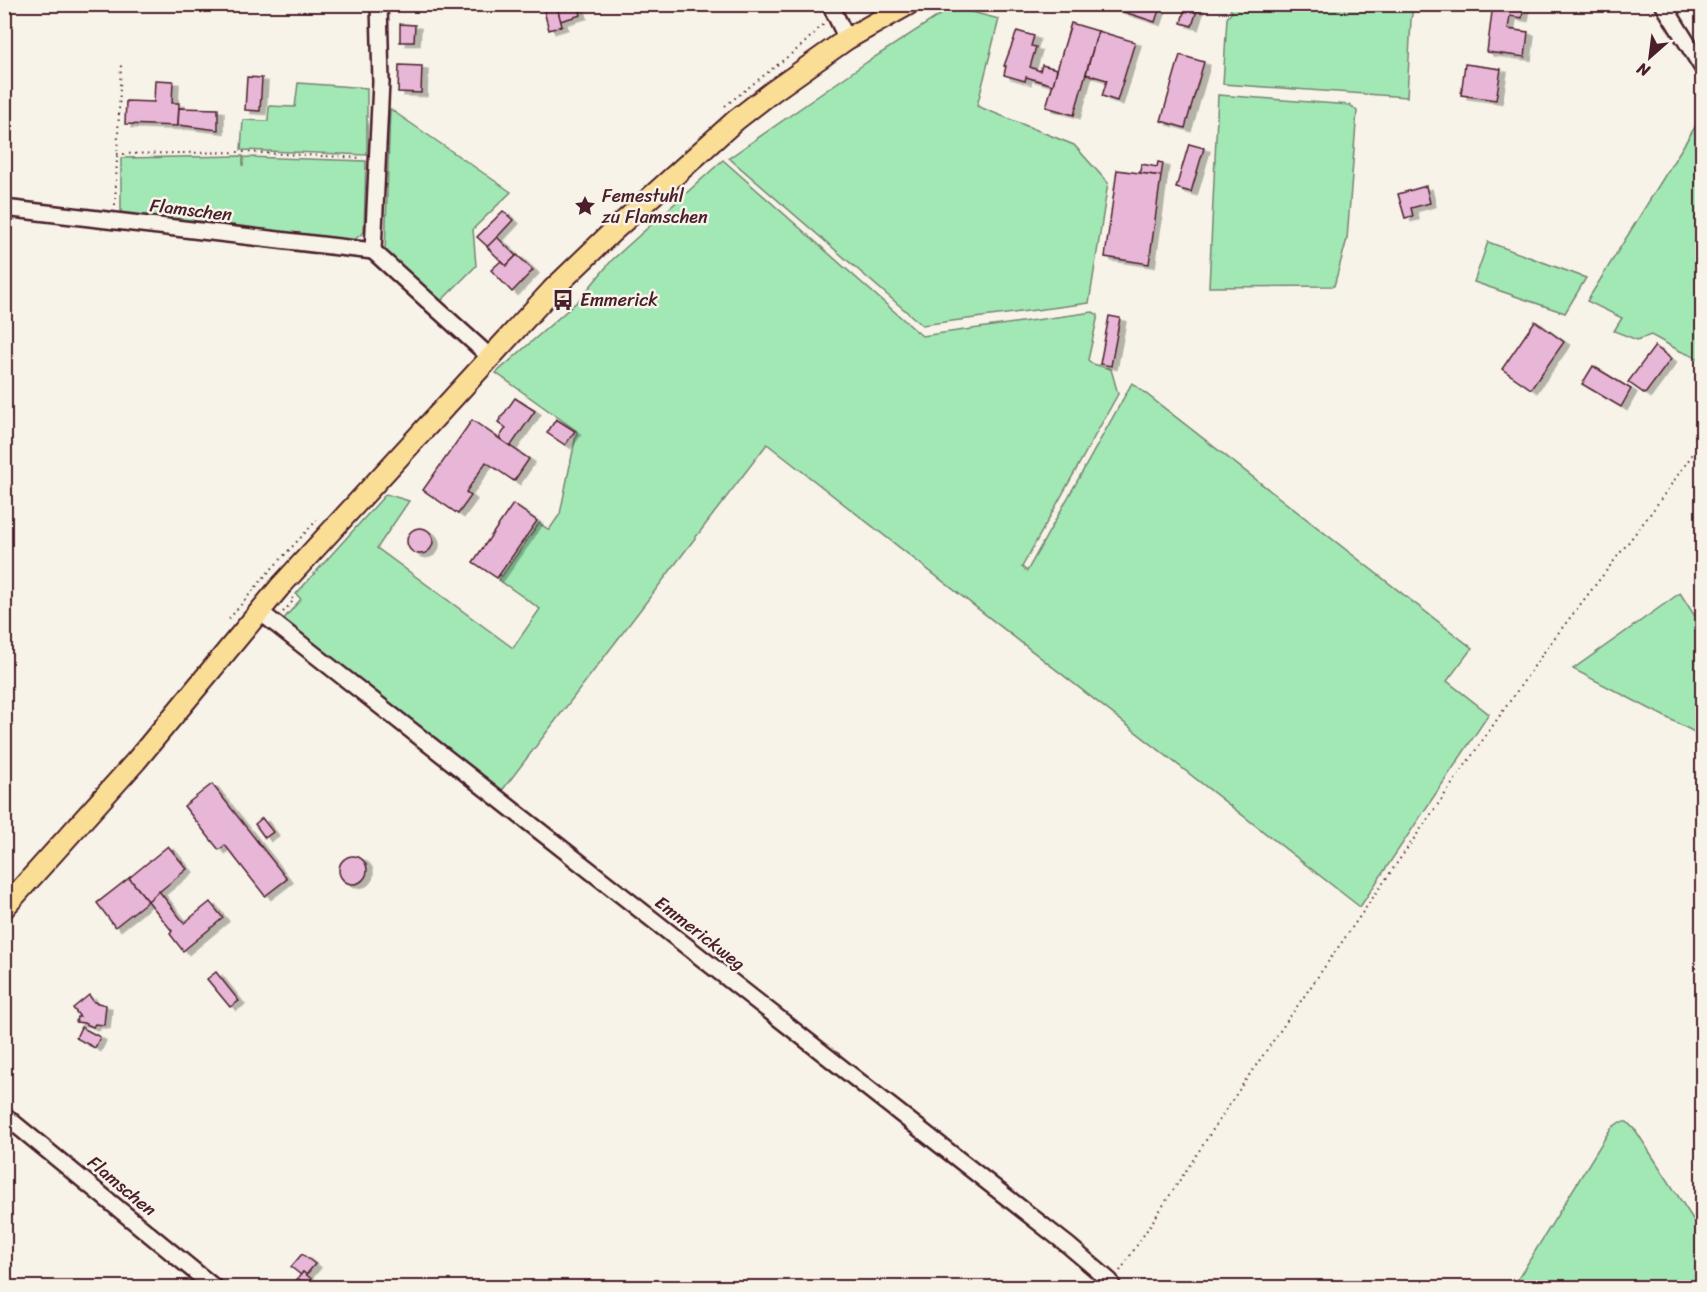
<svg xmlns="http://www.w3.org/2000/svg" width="1707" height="1292" font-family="Sriracha,sans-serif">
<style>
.green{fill:#a2e8b5;stroke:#768470;stroke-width:1.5}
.building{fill:#e8b7d7;stroke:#4a1f2b;stroke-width:1.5;filter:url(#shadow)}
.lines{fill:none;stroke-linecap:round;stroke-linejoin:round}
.minor-casing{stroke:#4a1f2b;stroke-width:20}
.major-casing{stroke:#4a1f2b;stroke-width:24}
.path{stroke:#4a1f2b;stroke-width:2;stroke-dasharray:1.5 4.5;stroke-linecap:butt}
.minor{stroke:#f7f3e8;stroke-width:15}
.major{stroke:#fbde96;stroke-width:20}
.labels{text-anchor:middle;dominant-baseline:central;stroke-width:5;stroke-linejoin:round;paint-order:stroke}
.poi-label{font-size:18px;fill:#4a1f2b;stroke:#f7f3e8;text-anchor:start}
.street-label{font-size:18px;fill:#4a1f2b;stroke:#f7f3e8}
</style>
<defs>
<filter id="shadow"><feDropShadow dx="6" dy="3.5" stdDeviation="0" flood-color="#0004"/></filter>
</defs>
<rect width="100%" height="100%" fill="#f7f3e8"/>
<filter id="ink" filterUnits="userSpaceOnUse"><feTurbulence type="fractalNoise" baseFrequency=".0167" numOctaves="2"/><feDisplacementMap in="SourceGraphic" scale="12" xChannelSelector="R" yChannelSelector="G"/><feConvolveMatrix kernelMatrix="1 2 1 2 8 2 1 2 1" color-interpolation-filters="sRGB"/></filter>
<g filter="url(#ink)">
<g class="green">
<polygon points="1228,5 1414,5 1411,19 1407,97 1223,84 1227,18 1232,12"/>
<polygon points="952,7 999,19 977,106 1074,145 1108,183 1089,303 922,325 729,158 867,62"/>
<polygon points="298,83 367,88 367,155 241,150 243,120 268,121 269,106 295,107"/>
<polygon points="1218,95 1350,105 1357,111 1347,239 1334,286 1209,287"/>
<polygon points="390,109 511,192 473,229 476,266 441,301 385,252"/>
<polygon points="1700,119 1702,122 1702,360 1680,351 1651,335 1637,340 1614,331 1622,318 1587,301"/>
<polygon points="243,156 243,166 244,157 366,161 364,232 354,240 121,213 121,158"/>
<polygon points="723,160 922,336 1093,312 1098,315 1088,360 1093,364 1111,369 1118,394 1022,567 1027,571 1132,383 1472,648 1447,681 1489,714 1360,907 767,444 501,792 282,621 301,599 296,594 386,494 409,501 377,548 513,648 540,609 499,580 539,523 549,530 560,514 577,431 496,373 579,300 612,260"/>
<polygon points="1488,242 1586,278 1565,313 1474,282"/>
<polygon points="1680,593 1702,627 1702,736 1573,669"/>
<polygon points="1620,1122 1627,1122 1636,1131 1702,1233 1702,1287 1513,1287 1611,1128"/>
</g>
<g class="building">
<polygon points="556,4 578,4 581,15 560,21"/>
<polygon points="1100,4 1161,4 1155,22"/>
<polygon points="1186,4 1199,4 1192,26 1181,23"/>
<polygon points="1493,4 1524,4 1522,18 1510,16 1508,29 1528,32 1525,57 1487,52"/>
<polygon points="557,7 562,26 549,30 544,11"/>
<polygon points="1071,23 1098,31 1074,115 1046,107"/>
<polygon points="400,24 415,25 414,42 400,42"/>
<polygon points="1017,31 1034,36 1031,46 1036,47 1030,67 1040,71 1042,65 1057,69 1053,85 1026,77 1025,81 1004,75 1006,66 1004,66"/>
<polygon points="1098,31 1135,42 1117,101 1102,96 1107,80 1086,74"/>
<polygon points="1180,55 1204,62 1185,128 1161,121"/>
<polygon points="1465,64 1501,69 1496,100 1461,95"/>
<polygon points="399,65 422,66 421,93 398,92"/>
<polygon points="247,77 262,78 260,111 245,110"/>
<polygon points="155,80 173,81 172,103 179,103 178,126 125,124 126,101 154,102"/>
<polygon points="179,108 218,109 218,130 178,125"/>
<polygon points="1189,144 1204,148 1191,192 1176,188"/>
<polygon points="1158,162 1163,163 1161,176 1140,173 1141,164 1157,167"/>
<polygon points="1117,170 1161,176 1149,264 1105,257"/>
<polygon points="1426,186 1430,203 1411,208 1413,216 1405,218 1398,194"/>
<polygon points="503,211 513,220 488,247 477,237"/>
<polygon points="497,237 516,256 506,266 487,247"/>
<polygon points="517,255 533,270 512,292 491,270 501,261 506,266"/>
<polygon points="1109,316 1120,318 1111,366 1100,364"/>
<polygon points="1535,321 1564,342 1531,389 1502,369"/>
<polygon points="1655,346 1671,359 1645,394 1628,382"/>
<polygon points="1593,366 1631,389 1621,407 1582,384"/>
<polygon points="515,398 535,411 510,447 499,438 506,428 498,422"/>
<polygon points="556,419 575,431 565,445 547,433"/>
<polygon points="472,420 529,459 514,481 486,462 466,492 471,496 458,514 423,490"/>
<polygon points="513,504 537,521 497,578 473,562"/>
<circle cx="420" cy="541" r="13"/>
<polygon points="212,784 287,879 265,896 225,845 219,850 184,806"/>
<polygon points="262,818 273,832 265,838 255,824"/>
<polygon points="168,846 187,869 148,901 129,878"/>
<circle cx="353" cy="870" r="14"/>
<polygon points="129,878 148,901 115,927 97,903"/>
<polygon points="159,891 184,923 210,902 223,918 183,951 170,934 172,931 148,901"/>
<polygon points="216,972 239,1001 230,1007 207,979"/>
<polygon points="89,995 94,1002 106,1005 104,1025 95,1024 93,1027 84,1023 76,1022 77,1017 80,1017 73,1008"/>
<polygon points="81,1027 100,1037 95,1048 76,1038"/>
<polygon points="302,1254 315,1264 306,1275 303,1272 301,1275 291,1267"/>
<polygon points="303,1272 320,1286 320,1288 290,1288"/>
</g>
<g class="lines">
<defs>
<g id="minor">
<polyline points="379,4 381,82 373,251 490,357"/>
<polyline points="830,4 847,39"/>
<polyline points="1663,4 1702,67"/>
<polyline points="4,208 373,251"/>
<polyline points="259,611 1069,1246 1110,1281 1113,1288"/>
<polyline points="4,1115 215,1288"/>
</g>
<polyline id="major" points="4,908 136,761 279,588 552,290 611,233 736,120 772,92 847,39 909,4"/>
</defs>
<use href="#minor" class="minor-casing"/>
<use href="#major" class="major-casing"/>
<g class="path">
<polyline points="725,106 800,47 824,24"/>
<polyline points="117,154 243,152 363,158"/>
<polyline points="115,205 121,65"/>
<polyline points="283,612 294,600 292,598"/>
<polyline points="229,619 265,576 317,520"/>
<polyline points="1120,1271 1243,1084 1549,645 1651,513 1702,441"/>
</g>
<use href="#minor" class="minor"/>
<use href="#major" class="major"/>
</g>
</g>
<defs>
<symbol id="sight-bare" viewBox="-9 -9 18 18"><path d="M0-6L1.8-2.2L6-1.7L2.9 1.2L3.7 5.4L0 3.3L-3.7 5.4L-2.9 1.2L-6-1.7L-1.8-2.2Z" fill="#4a1f2b" stroke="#f7f3e8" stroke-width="2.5" paint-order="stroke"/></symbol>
<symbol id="bus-bare" viewBox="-9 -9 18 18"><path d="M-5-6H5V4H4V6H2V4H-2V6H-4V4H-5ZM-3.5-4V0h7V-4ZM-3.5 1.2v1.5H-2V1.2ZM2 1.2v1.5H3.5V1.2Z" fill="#4a1f2b" stroke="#f7f3e8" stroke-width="2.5" paint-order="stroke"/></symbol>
</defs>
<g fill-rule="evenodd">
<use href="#sight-bare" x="570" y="191" width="30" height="30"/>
<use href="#bus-bare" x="548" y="285" width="30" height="30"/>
</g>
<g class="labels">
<g class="poi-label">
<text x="602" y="196">Femestuhl<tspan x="602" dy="21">zu Flamschen</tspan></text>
<text x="580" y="300">Emmerick</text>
</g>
<g class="street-label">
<text transform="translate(191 210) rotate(7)">Flamschen</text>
<text transform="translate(700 933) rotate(38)">Emmerickweg</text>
<text transform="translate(122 1186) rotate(40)">Flamschen</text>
</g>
</g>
<rect width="1707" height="1292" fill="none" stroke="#f7f3e8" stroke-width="24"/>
<rect x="12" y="12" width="1683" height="1268" fill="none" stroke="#4a1f2b" stroke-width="2" filter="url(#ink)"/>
<g transform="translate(1650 57) rotate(208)" stroke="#f7f3e8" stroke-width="4.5" paint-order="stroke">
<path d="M0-4.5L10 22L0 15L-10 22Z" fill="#4a1f2b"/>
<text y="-9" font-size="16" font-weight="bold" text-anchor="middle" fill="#4a1f2b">N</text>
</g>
</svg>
